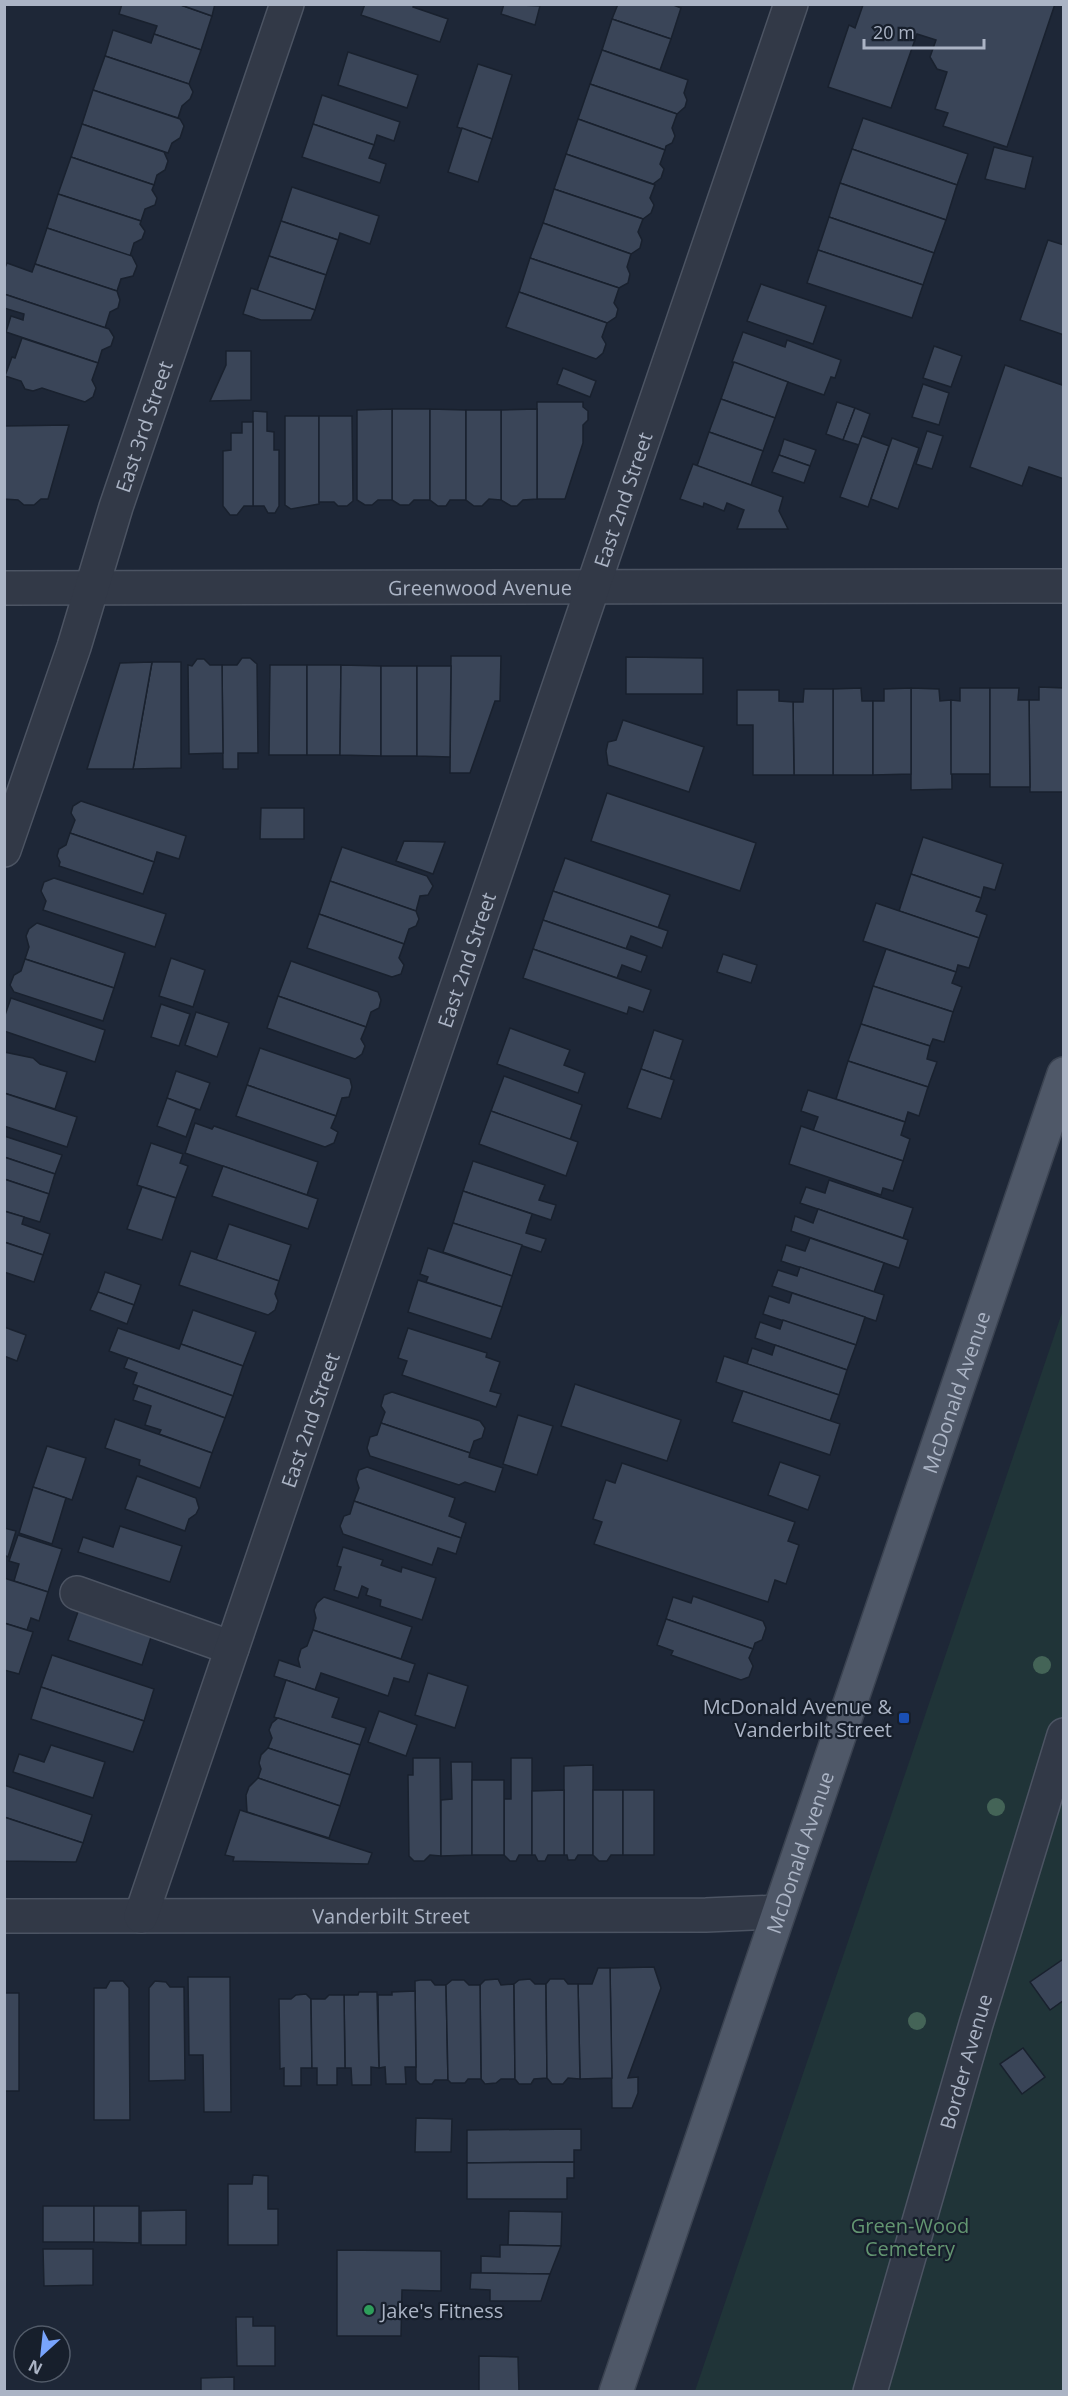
<svg xmlns="http://www.w3.org/2000/svg" width="1068" height="2396" font-family="'Open Sans',sans-serif">
<style>
.green{fill:#203438}
.building{fill:#3a4558;stroke:#19212e;stroke-width:1.5}
.lines{fill:none;stroke-linecap:round;stroke-linejoin:round}
.minor-casing{stroke:#4c5463;stroke-width:36}
.major-casing{stroke:#3b4351;stroke-width:36}
.minor{stroke:#323947;stroke-width:33}
.major{stroke:#4f5868;stroke-width:33}
.tree{fill:#446457}
.transit-dot{fill:#1a4fb4;stroke:#171f2c;stroke-width:2}
.leisure-dot{fill:#2e9e5b;stroke:#171f2c;stroke-width:2}
.labels{text-anchor:middle;dominant-baseline:central;stroke-width:4.5;stroke-linejoin:round;paint-order:stroke}
.street-label{font-size:20px;fill:#abb4c5;stroke:#171f2c}
.poi-label{font-size:20px;fill:#abb4c5;stroke:#171f2c;text-anchor:end}
.park-label{font-size:20px;fill:#639571;stroke:#171f2c}
</style>
<rect width="100%" height="100%" fill="#1e2737"/>
<polygon class="green" points="1063,1310 1063,2391 695,2391"/>
<g class="building">
<polygon points="122,4 178,4 212,16 201,50 154,34 157,26 119,14"/>
<polygon points="178,4 215,4 212,16"/>
<polygon points="365,4 414,4 413,7 448,19 440,42 361,15"/>
<polygon points="504,4 540,6 535,25 501,14"/>
<polygon points="618,4 671,4 681,8 671,39 612,19"/>
<polygon points="860,4 1055,4 1007,147 943,126 948,113 935,109 947,72 937,69 930,57 936,40 917,34 891,108 828,87 849,25 855,28 863,5"/>
<polygon points="612,19 671,39 660,70 602,50"/>
<polygon points="113,30 151,43 154,34 201,50 189,84 105,56"/>
<polygon points="602,50 688,80 684,93 687,100 685,107 677,114 590,84"/>
<polygon points="348,52 418,75 407,108 338,85"/>
<polygon points="105,56 189,84 193,92 190,99 182,106 178,118 93,90"/>
<polygon points="478,64 512,75 492,139 457,127"/>
<polygon points="590,84 677,114 672,128 675,136 672,143 666,146 665,150 578,119"/>
<polygon points="93,90 180,119 184,126 180,138 172,143 168,153 82,124"/>
<polygon points="322,95 400,122 394,141 377,135 374,145 313,124"/>
<polygon points="863,118 968,154 957,185 852,149"/>
<polygon points="578,119 665,150 660,164 664,169 661,178 653,184 566,154"/>
<polygon points="82,124 164,152 168,161 165,170 157,175 154,185 71,157"/>
<polygon points="313,124 374,145 369,158 386,164 380,183 302,157"/>
<polygon points="462,128 492,139 478,182 448,172"/>
<polygon points="994,147 1033,157 1025,189 985,179"/>
<polygon points="852,149 957,185 946,220 840,183"/>
<polygon points="566,154 655,185 650,198 654,205 651,213 643,219 554,189"/>
<polygon points="71,157 154,185 152,190 157,198 155,205 145,209 141,221 58,194"/>
<polygon points="840,183 946,220 934,253 829,217"/>
<polygon points="292,187 379,216 370,244 340,233 338,240 281,221"/>
<polygon points="554,189 643,219 638,232 642,240 640,248 631,254 543,223"/>
<polygon points="58,194 141,221 140,224 145,231 142,239 134,243 130,256 47,228"/>
<polygon points="829,217 934,253 923,285 818,250"/>
<polygon points="281,221 338,240 326,275 269,256"/>
<polygon points="543,223 631,254 627,267 630,274 628,283 619,288 530,258"/>
<polygon points="47,228 132,256 137,266 133,276 121,279 117,291 35,264"/>
<polygon points="1048,240 1064,245 1064,335 1020,320"/>
<polygon points="818,250 923,285 912,318 807,283"/>
<polygon points="269,256 326,275 315,310 257,291"/>
<polygon points="530,258 619,288 614,303 618,309 616,317 607,323 519,292"/>
<polygon points="7,263 32,272 35,264 117,291 120,300 118,308 110,312 105,328 4,294 4,270"/>
<polygon points="761,284 826,306 813,344 747,321"/>
<polygon points="251,288 315,310 311,320 261,320 243,314"/>
<polygon points="519,292 607,323 602,337 606,344 603,353 596,359 506,327"/>
<polygon points="4,294 109,329 114,337 111,346 102,350 98,363 6,332 11,316 23,320 24,314 4,308"/>
<polygon points="743,332 785,347 787,340 841,360 835,378 831,377 824,395 732,362"/>
<polygon points="22,338 98,363 92,380 96,388 93,397 85,402 42,388 33,391 25,389 21,381 5,376 12,357 15,358"/>
<polygon points="934,346 962,356 951,387 923,378"/>
<polygon points="226,351 251,351 251,400 210,401 226,365"/>
<polygon points="734,362 788,382 775,418 721,399"/>
<polygon points="1005,365 1062,385 1064,379 1064,479 1029,467 1022,486 970,467"/>
<polygon points="563,368 596,381 590,397 557,384"/>
<polygon points="923,384 949,393 939,425 912,417"/>
<polygon points="721,399 775,418 763,451 709,432"/>
<polygon points="537,402 583,402 583,407 588,411 588,420 583,425 583,443 565,499 537,499"/>
<polygon points="837,402 855,408 843,440 826,434"/>
<polygon points="855,408 870,414 859,445 843,440"/>
<polygon points="392,409 430,409 430,500 414,500 409,505 400,505 392,500"/>
<polygon points="392,409 392,500 378,500 372,505 365,505 357,500 357,410"/>
<polygon points="430,409 466,410 466,500 450,500 446,506 438,506 430,500"/>
<polygon points="537,409 537,499 523,500 517,506 511,506 501,500 501,410"/>
<polygon points="466,410 501,410 501,500 489,499 482,506 474,506 466,500"/>
<polygon points="253,411 267,412 267,431 274,432 274,450 279,450 279,506 275,513 268,513 264,506 253,506"/>
<polygon points="285,416 319,416 319,504 291,509 285,505"/>
<polygon points="319,416 352,416 353,501 347,506 338,506 334,502 319,502"/>
<polygon points="242,422 253,422 253,506 244,506 237,515 230,515 223,506 223,451 231,450 231,433 242,433"/>
<polygon points="69,425 48,499 41,499 34,505 24,505 18,500 4,499 4,426"/>
<polygon points="927,431 943,436 932,469 916,464"/>
<polygon points="709,432 763,451 751,485 697,466"/>
<polygon points="862,436 889,446 868,507 840,497"/>
<polygon points="892,438 919,448 898,509 871,499"/>
<polygon points="784,439 816,450 810,466 779,455"/>
<polygon points="779,455 810,466 804,483 772,472"/>
<polygon points="693,464 783,497 779,511 788,529 737,529 744,510 727,503 724,511 704,503 703,507 680,499"/>
<polygon points="451,656 501,656 500,701 495,701 470,773 450,773"/>
<polygon points="626,657 703,658 703,694 626,694"/>
<polygon points="242,658 250,658 257,664 258,753 238,753 238,769 223,769 222,665 237,665"/>
<polygon points="197,659 204,659 210,665 222,665 223,753 189,754 188,665 192,666"/>
<polygon points="152,662 181,662 181,768 133,769"/>
<polygon points="152,662 133,769 87,769 120,663"/>
<polygon points="270,665 307,665 307,755 269,755"/>
<polygon points="307,665 341,665 340,755 307,755"/>
<polygon points="341,665 381,666 381,756 340,755"/>
<rect x="381" y="666" width="36" height="90"/>
<polygon points="417,666 451,666 450,757 417,756"/>
<polygon points="1039,687 1064,688 1064,792 1030,792 1029,700 1039,700"/>
<polygon points="861,688 862,701 873,701 873,775 833,775 833,689"/>
<polygon points="911,688 939,689 940,701 951,700 952,789 911,790"/>
<polygon points="911,688 911,774 873,775 873,701 884,701 884,689"/>
<polygon points="960,688 990,688 990,774 951,774 951,700 960,701"/>
<polygon points="990,688 1019,688 1018,700 1029,700 1030,787 990,787"/>
<polygon points="804,689 833,689 833,775 794,775 793,702 803,702"/>
<polygon points="737,690 779,690 779,701 793,702 794,775 753,775 753,725 737,725"/>
<polygon points="623,720 704,747 689,792 608,765 606,751 608,742 616,740"/>
<polygon points="607,793 756,843 740,891 591,841"/>
<polygon points="81,801 186,836 179,859 157,852 154,862 70,833 75,820 71,813 73,806"/>
<polygon points="261,808 304,808 304,839 260,839"/>
<polygon points="70,833 154,862 143,894 59,866 60,862 57,856 59,849 66,845"/>
<polygon points="923,837 1003,864 995,890 984,887 981,898 911,874"/>
<polygon points="404,841 445,842 433,874 396,861"/>
<polygon points="342,847 427,876 433,886 428,895 420,896 416,911 330,881"/>
<polygon points="565,858 670,895 658,928 553,891"/>
<polygon points="911,874 981,898 976,911 987,915 979,938 899,911"/>
<polygon points="54,878 166,914 155,947 43,910 46,901 41,891 44,882"/>
<polygon points="330,881 416,911 419,919 416,926 409,929 404,944 319,914"/>
<polygon points="553,891 668,931 662,948 631,936 626,949 543,920"/>
<polygon points="876,903 979,938 969,968 958,965 956,972 863,941"/>
<polygon points="319,914 404,944 399,958 404,965 401,974 392,977 307,948"/>
<polygon points="543,920 647,956 641,972 622,965 617,978 533,949"/>
<polygon points="37,923 125,953 114,988 25,959 29,947 26,936 29,929"/>
<polygon points="533,949 651,990 643,1012 629,1007 627,1014 523,978"/>
<polygon points="886,949 956,972 952,983 962,987 953,1012 873,986"/>
<polygon points="723,954 757,965 751,983 717,972"/>
<polygon points="171,958 205,970 193,1007 159,996"/>
<polygon points="25,959 114,988 103,1021 14,992 10,985 14,975 21,971"/>
<polygon points="291,961 378,992 381,1000 379,1008 371,1012 366,1027 278,996"/>
<polygon points="873,986 953,1012 944,1042 933,1039 930,1046 861,1024"/>
<polygon points="278,996 366,1027 361,1039 365,1046 362,1054 355,1059 267,1028"/>
<polygon points="11,998 105,1030 95,1062 4,1031 4,1018"/>
<polygon points="161,1004 190,1014 179,1046 151,1037"/>
<polygon points="196,1012 229,1023 217,1057 185,1045"/>
<polygon points="861,1024 930,1046 927,1059 937,1062 928,1087 848,1061"/>
<polygon points="510,1028 570,1050 564,1065 585,1073 578,1093 497,1064"/>
<polygon points="654,1030 683,1040 670,1079 641,1069"/>
<polygon points="260,1048 350,1079 352,1087 349,1097 342,1098 336,1116 247,1085"/>
<polygon points="4,1052 33,1058 40,1064 67,1072 55,1109 4,1093"/>
<polygon points="848,1061 928,1087 919,1116 908,1112 905,1122 836,1099"/>
<polygon points="641,1069 674,1080 661,1119 627,1108"/>
<polygon points="176,1071 210,1083 200,1110 167,1098"/>
<polygon points="504,1076 582,1105 570,1140 491,1111"/>
<polygon points="247,1085 336,1116 331,1128 338,1132 334,1143 325,1147 236,1116"/>
<polygon points="808,1090 905,1122 901,1135 910,1139 903,1161 813,1131 818,1117 801,1111"/>
<polygon points="4,1093 77,1117 67,1147 4,1126"/>
<polygon points="167,1098 196,1109 186,1137 157,1126"/>
<polygon points="491,1111 578,1142 566,1176 479,1144"/>
<polygon points="195,1123 212,1129 214,1126 318,1162 307,1195 185,1153"/>
<polygon points="801,1126 903,1161 893,1191 883,1188 881,1195 789,1164"/>
<polygon points="4,1136 62,1155 55,1174 4,1157"/>
<polygon points="151,1143 183,1154 180,1163 188,1166 176,1198 137,1185"/>
<polygon points="4,1157 55,1174 49,1194 4,1179"/>
<polygon points="473,1161 545,1185 539,1200 556,1205 551,1220 463,1191"/>
<polygon points="223,1166 318,1199 308,1229 212,1196"/>
<polygon points="4,1179 49,1194 40,1222 4,1211"/>
<polygon points="829,1180 913,1208 903,1238 800,1203 806,1187 825,1193"/>
<polygon points="142,1187 176,1198 162,1240 127,1229"/>
<polygon points="463,1191 532,1214 526,1233 546,1239 541,1252 453,1223"/>
<polygon points="818,1209 908,1240 899,1268 791,1231 795,1216 813,1223"/>
<polygon points="4,1211 24,1217 22,1224 50,1234 43,1255 4,1242"/>
<polygon points="453,1223 522,1245 512,1276 443,1252"/>
<polygon points="229,1224 291,1245 279,1281 216,1260"/>
<polygon points="810,1238 884,1263 874,1292 781,1261 786,1245 805,1251"/>
<polygon points="4,1242 43,1255 34,1282 4,1272"/>
<polygon points="428,1248 512,1276 502,1307 426,1282 428,1277 420,1274"/>
<polygon points="191,1251 279,1281 275,1294 278,1301 275,1310 268,1315 179,1285"/>
<polygon points="800,1267 884,1295 876,1321 772,1286 778,1270 797,1276"/>
<polygon points="105,1272 141,1285 134,1305 98,1292"/>
<polygon points="418,1280 502,1307 491,1339 408,1312"/>
<polygon points="98,1292 134,1305 127,1324 90,1310"/>
<polygon points="792,1293 865,1317 856,1345 763,1314 769,1296 789,1303"/>
<polygon points="193,1310 256,1332 243,1366 181,1344"/>
<polygon points="783,1320 856,1345 847,1370 755,1338 760,1322 780,1329"/>
<polygon points="4,1327 26,1335 17,1361 4,1356"/>
<polygon points="118,1328 179,1349 181,1344 243,1366 233,1396 109,1351"/>
<polygon points="408,1328 487,1353 486,1357 500,1362 490,1391 501,1394 496,1407 402,1375 407,1361 398,1358"/>
<polygon points="775,1345 847,1370 839,1395 747,1364 752,1348 772,1355"/>
<polygon points="724,1356 839,1395 830,1421 716,1382"/>
<polygon points="128,1358 233,1396 225,1418 133,1384 137,1373 124,1368"/>
<polygon points="575,1384 681,1420 667,1461 561,1426"/>
<polygon points="138,1386 225,1418 212,1453 159,1434 161,1430 145,1425 151,1406 133,1400"/>
<polygon points="743,1391 840,1424 830,1455 732,1422"/>
<polygon points="392,1392 480,1421 485,1428 482,1438 474,1441 470,1453 381,1423 385,1412 381,1406 384,1395"/>
<polygon points="518,1415 553,1426 537,1475 503,1464"/>
<polygon points="115,1419 212,1453 200,1488 139,1465 140,1460 105,1448"/>
<polygon points="381,1423 470,1453 469,1457 503,1468 495,1492 465,1482 459,1485 370,1456 367,1448 370,1437 377,1435"/>
<polygon points="47,1446 86,1458 72,1500 33,1487"/>
<polygon points="780,1462 820,1476 808,1510 768,1495"/>
<polygon points="622,1463 795,1522 788,1541 799,1545 786,1584 775,1580 768,1602 594,1544 602,1522 593,1519 606,1480 615,1483"/>
<polygon points="367,1467 455,1498 449,1516 466,1523 461,1538 354,1501 359,1488 356,1479 359,1470"/>
<polygon points="137,1476 196,1498 199,1508 196,1514 189,1519 185,1531 125,1509"/>
<polygon points="33,1487 66,1498 52,1544 19,1533"/>
<polygon points="354,1501 461,1538 456,1554 438,1548 432,1565 343,1534 340,1526 344,1516 350,1514"/>
<polygon points="120,1526 182,1546 170,1582 78,1552 83,1537 113,1547"/>
<polygon points="4,1528 16,1531 8,1557 4,1555"/>
<polygon points="18,1535 62,1549 48,1592 14,1581 19,1564 9,1561"/>
<polygon points="343,1547 383,1560 381,1565 401,1572 402,1567 436,1578 422,1620 380,1606 381,1600 366,1595 368,1589 362,1586 358,1598 334,1590 341,1567 337,1566"/>
<polygon points="4,1578 48,1592 39,1621 31,1618 27,1630 4,1623"/>
<polygon points="693,1596 763,1621 766,1628 762,1640 755,1643 753,1649 666,1619 673,1597 691,1603"/>
<polygon points="324,1597 412,1627 401,1659 313,1630 316,1618 314,1610 317,1603"/>
<polygon points="79,1609 152,1634 142,1665 68,1640"/>
<polygon points="666,1619 753,1649 749,1658 753,1666 749,1677 741,1680 671,1655 673,1651 657,1645"/>
<polygon points="4,1623 33,1632 19,1674 4,1670"/>
<polygon points="313,1630 415,1664 409,1682 394,1678 388,1696 321,1673 315,1690 274,1676 279,1660 300,1667 298,1659 301,1649 307,1646"/>
<polygon points="52,1655 154,1689 144,1721 41,1687"/>
<polygon points="428,1673 468,1686 455,1728 415,1715"/>
<polygon points="286,1680 339,1698 332,1717 366,1728 360,1745 274,1717"/>
<polygon points="41,1687 144,1721 133,1752 31,1719"/>
<polygon points="379,1711 417,1725 406,1756 368,1742"/>
<polygon points="278,1718 360,1745 350,1775 268,1748 272,1738 269,1730 272,1723"/>
<polygon points="51,1745 105,1762 93,1798 13,1772 19,1754 44,1762"/>
<polygon points="268,1748 350,1775 340,1806 258,1778 261,1769 259,1763 261,1755"/>
<polygon points="413,1758 440,1758 441,1856 430,1855 424,1861 414,1861 409,1856 408,1775 413,1775"/>
<polygon points="511,1758 532,1758 532,1855 519,1855 516,1861 510,1861 504,1855 504,1799 511,1799"/>
<polygon points="451,1762 472,1762 472,1855 441,1856 441,1800 452,1799"/>
<polygon points="593,1765 593,1855 578,1855 575,1860 568,1860 567,1855 564,1855 564,1766"/>
<polygon points="258,1778 340,1806 329,1838 247,1812 246,1795 249,1787"/>
<rect x="472" y="1780" width="32" height="75"/>
<polygon points="4,1785 92,1815 83,1843 4,1817"/>
<polygon points="564,1790 564,1855 548,1855 545,1861 538,1861 535,1855 532,1855 532,1791"/>
<polygon points="593,1790 623,1790 623,1855 611,1855 607,1861 599,1861 593,1855"/>
<rect x="623" y="1790" width="31" height="65"/>
<polygon points="240,1810 372,1853 368,1864 233,1861 234,1857 225,1855"/>
<polygon points="4,1817 83,1843 76,1862 4,1861"/>
<polygon points="1062,1960 1064,1963 1064,2000 1050,2010 1030,1982"/>
<polygon points="654,1967 661,1988 628,2078 638,2077 638,2093 632,2108 612,2108 610,1968"/>
<polygon points="598,1968 610,1968 612,2078 580,2079 578,1984 592,1984"/>
<polygon points="188,1977 230,1977 231,2112 204,2112 203,2055 189,2055"/>
<polygon points="498,1979 501,1985 514,1984 515,2079 501,2079 496,2083 485,2084 481,2079 480,1985 485,1980"/>
<polygon points="530,1979 535,1984 546,1984 547,2078 534,2079 531,2084 519,2084 515,2079 514,1984 519,1980"/>
<polygon points="550,1979 564,1979 568,1984 578,1984 580,2079 568,2078 563,2084 552,2084 547,2078 546,1984"/>
<polygon points="420,1980 431,1980 435,1985 446,1985 448,2080 435,2080 432,2084 420,2084 416,2080 415,1981"/>
<polygon points="452,1980 464,1980 469,1985 480,1985 481,2079 468,2079 465,2083 451,2083 448,2080 446,1985"/>
<polygon points="110,1981 123,1981 129,1988 130,2120 94,2120 94,1988 106,1988"/>
<polygon points="155,1981 166,1982 170,1987 184,1987 185,2080 149,2081 149,1988"/>
<polygon points="415,1991 416,2067 405,2067 406,2084 386,2084 385,2067 379,2068 378,1995 392,1995 392,1992"/>
<polygon points="359,1992 377,1992 379,2068 371,2067 371,2085 352,2085 351,2068 345,2068 344,1995 358,1995"/>
<rect x="4" y="1993" width="15" height="98"/>
<polygon points="306,1994 311,1999 312,2068 301,2068 301,2086 284,2086 284,2068 280,2069 279,1999 291,1999 296,1995"/>
<polygon points="329,1995 344,1995 345,2068 337,2068 337,2085 317,2085 317,2068 312,2068 311,1999 325,1999"/>
<polygon points="1023,2048 1045,2077 1022,2094 1000,2064"/>
<polygon points="416,2118 452,2119 451,2152 415,2152"/>
<polygon points="581,2129 581,2150 574,2150 574,2162 467,2163 467,2130"/>
<polygon points="574,2162 574,2178 567,2178 567,2199 467,2199 467,2163"/>
<polygon points="253,2175 268,2176 268,2209 278,2209 278,2245 228,2245 228,2184 252,2184"/>
<rect x="43" y="2206" width="51" height="36"/>
<polygon points="94,2206 139,2206 139,2243 94,2242"/>
<polygon points="186,2210 186,2245 141,2245 141,2211"/>
<polygon points="509,2211 562,2212 561,2246 508,2245"/>
<polygon points="500,2245 508,2245 561,2246 550,2274 481,2273 481,2256 500,2257"/>
<polygon points="43,2249 93,2249 93,2285 44,2286"/>
<polygon points="337,2250 441,2251 441,2291 402,2290 401,2336 337,2336"/>
<polygon points="471,2273 481,2273 550,2274 541,2301 490,2301 490,2290 470,2289"/>
<polygon points="236,2317 253,2317 253,2326 275,2326 275,2366 237,2366"/>
<polygon points="479,2356 518,2357 519,2392 479,2392"/>
<polygon points="234,2377 234,2392 201,2392 201,2378"/>
</g>
<g class="lines">
<defs>
<g id="minor">
<path id="s1" d="M4 588 1064 586"/>
<path id="s2" d="M4 850 74 647 116 507 287 4"/>
<polyline points="77,1593 232,1648"/>
<path id="s3" d="M4 1916 706 1915 778 1912"/>
<path id="s4" d="M141 1916 791 4"/>
<path id="s5" d="M870 2392 976 2024 1064 1735"/>
</g>
<g id="major">
<path id="s6" d="M616 2392 1064 1074"/>
</g>
</defs>
<use href="#minor" class="minor-casing"/>
<use href="#major" class="major-casing"/>
<use href="#minor" class="minor"/>
<use href="#major" class="major"/>
</g>
<g class="tree">
<circle cx="1042" cy="1665" r="9"/>
<circle cx="996" cy="1807" r="9"/>
<circle cx="917" cy="2021" r="9"/>
</g>
<rect class="transit-dot" x="898" y="1712" width="12" height="12" rx="3"/>
<circle class="leisure-dot" cx="369" cy="2310" r="6"/>
<g class="labels">
<g class="street-label">
<text stroke="none"><textPath href="#s2" startOffset="446">East 3rd Street</textPath></text>
<text stroke="none"><textPath href="#s4" startOffset="1496">East 2nd Street</textPath></text>
<text stroke="none"><textPath href="#s1" startOffset="476">Greenwood Avenue</textPath></text>
<text stroke="none"><textPath href="#s4" startOffset="1010">East 2nd Street</textPath></text>
<text stroke="none"><textPath href="#s6" startOffset="1056">McDonald Avenue</textPath></text>
<text stroke="none"><textPath href="#s4" startOffset="524">East 2nd Street</textPath></text>
<text stroke="none"><textPath href="#s6" startOffset="570">McDonald Avenue</textPath></text>
<text stroke="none"><textPath href="#s3" startOffset="387">Vanderbilt Street</textPath></text>
<text stroke="none"><textPath href="#s5" startOffset="344">Border Avenue</textPath></text>
</g>
<g class="poi-label">
<text x="892" y="1706">McDonald Avenue &amp;<tspan x="892" dy="23">Vanderbilt Street</tspan></text>
<text x="381" y="2310" text-anchor="start">Jake's Fitness</text>
</g>
<g class="park-label">
<text x="910" y="2225">Green-Wood<tspan x="910" dy="23">Cemetery</tspan></text>
</g>
</g>
<rect width="1068" height="2396" fill="none" stroke="#abb4c5" stroke-width="12"/>
<g transform="translate(42 2354) rotate(207)"><circle r="28" fill="#171f2c" stroke="#525b69" stroke-width="1.5"/>
<path d="M0-4.5L10 22L0 15L-10 22Z" fill="#78a4fd"/>
<text y="-9" font-size="16" font-weight="bold" text-anchor="middle" fill="#abb4c5">N</text>
</g>
<path d="M864 39v9h120v-9" fill="none" stroke="#abb4c5" stroke-width="3"/>
<text x="873" y="39" font-size="18" fill="#abb4c5" stroke="#171f2c" stroke-width="4.5" paint-order="stroke">20 m</text>
</svg>
